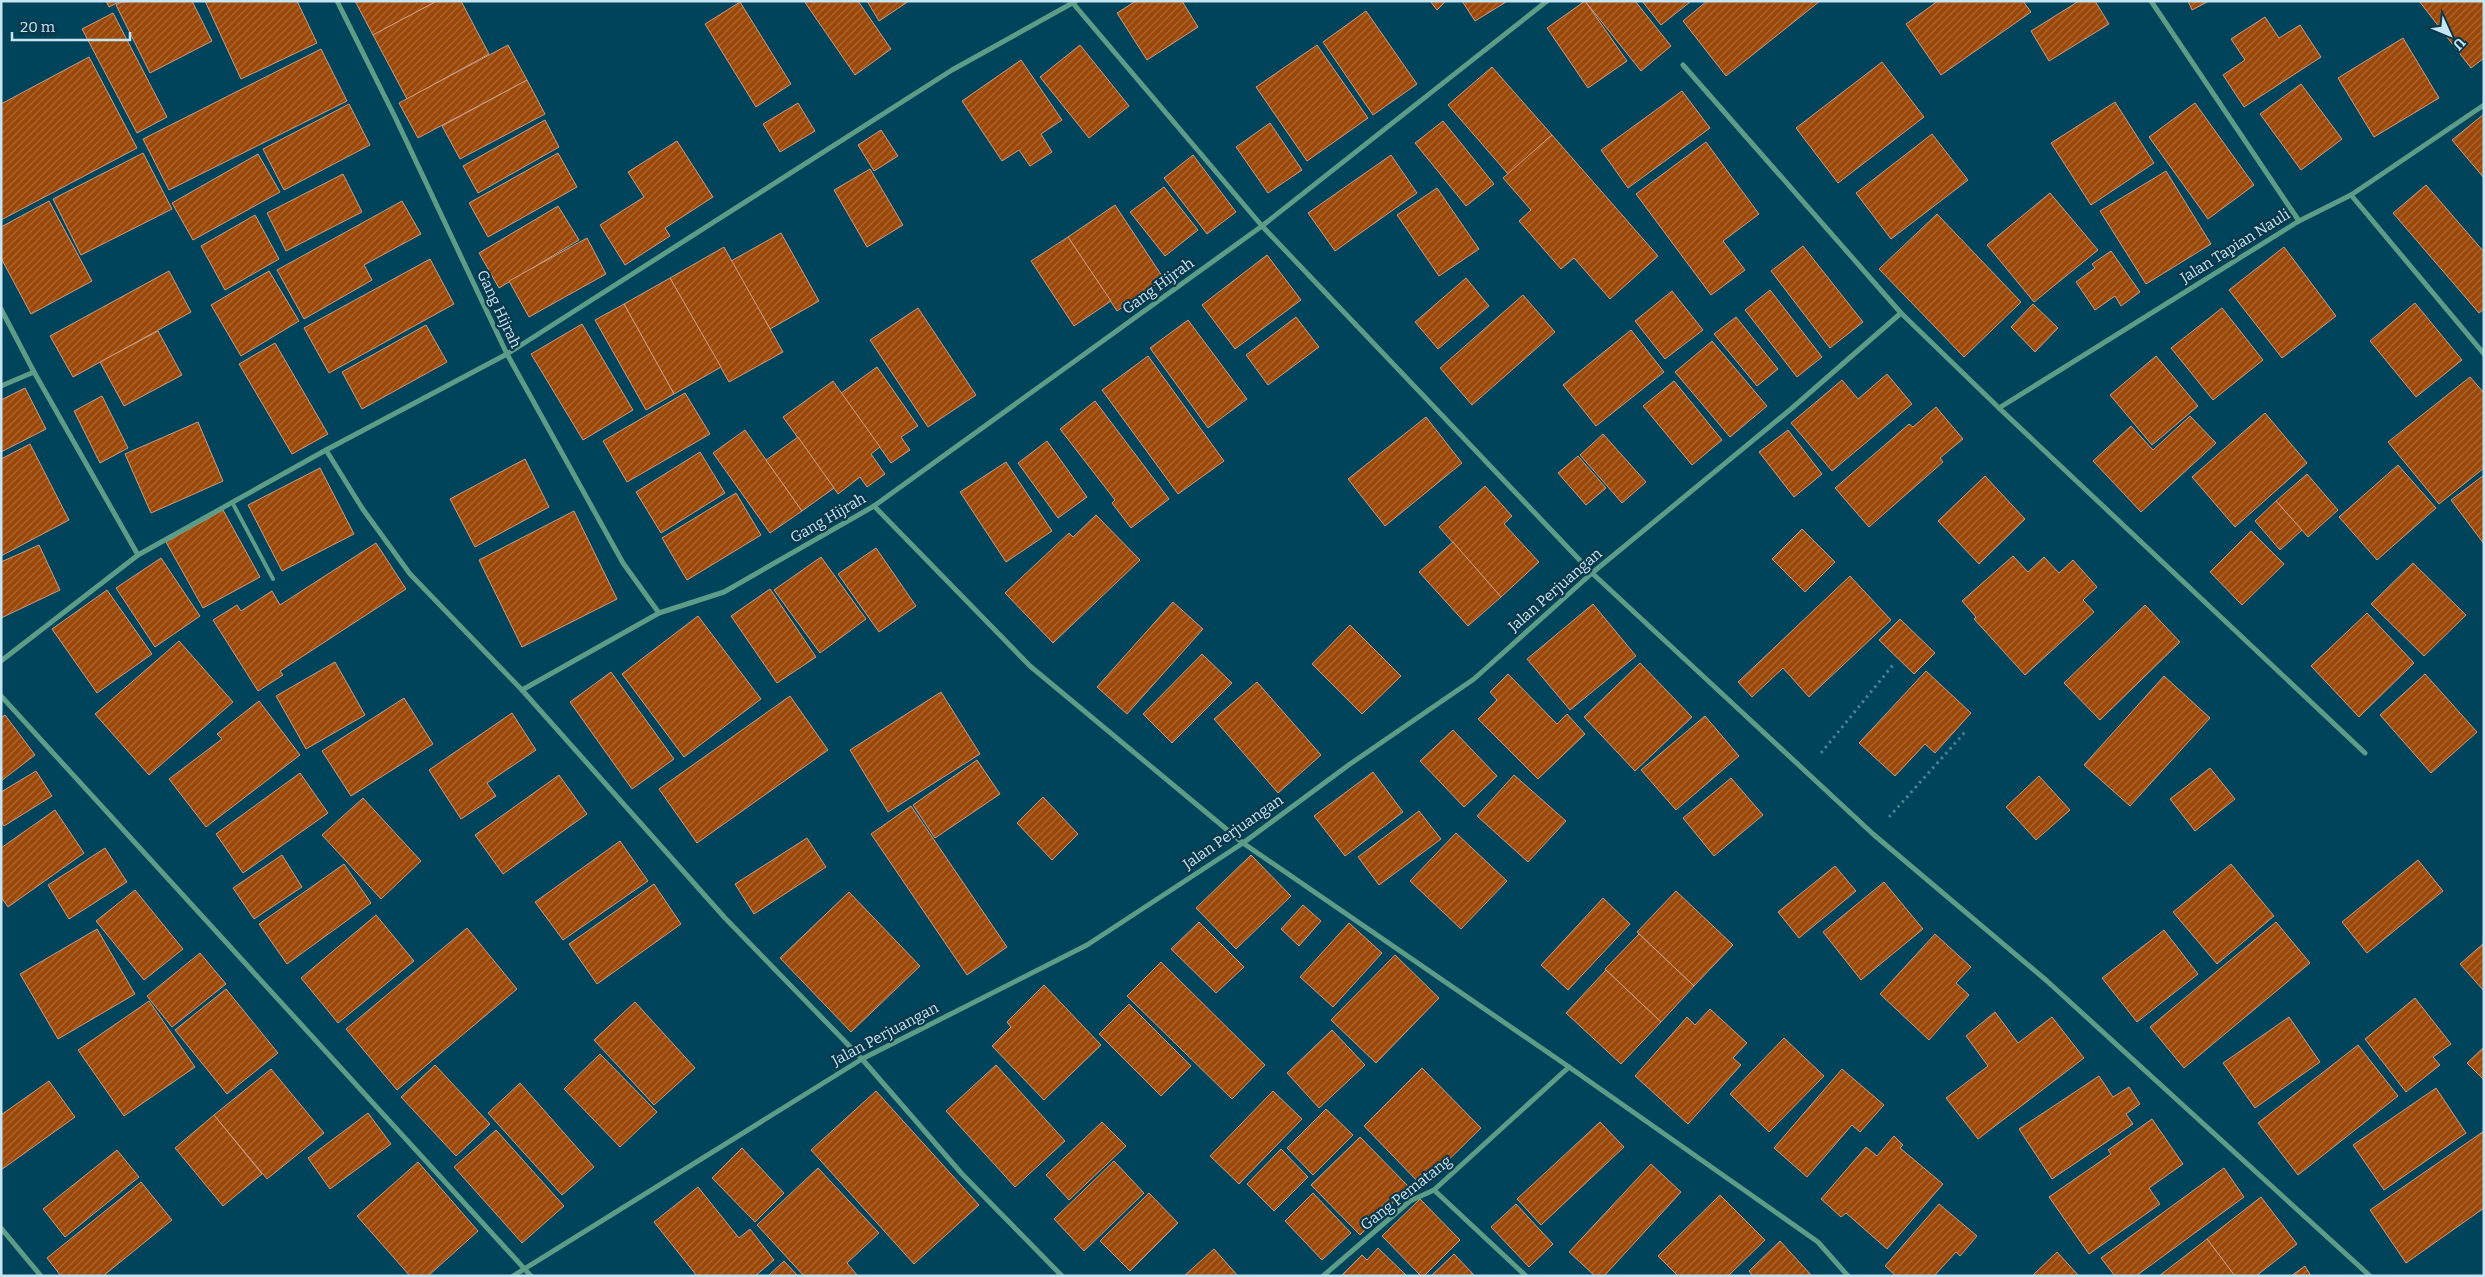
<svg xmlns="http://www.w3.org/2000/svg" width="2485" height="1277" font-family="Bitter,serif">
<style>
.building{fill:url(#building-hatch);stroke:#ce9c81}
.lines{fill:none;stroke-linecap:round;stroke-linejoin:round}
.path{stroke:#4b8194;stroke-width:3;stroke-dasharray:2.5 4;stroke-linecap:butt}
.service{stroke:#5d9c86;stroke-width:4}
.minor{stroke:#5d9c86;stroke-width:5}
.labels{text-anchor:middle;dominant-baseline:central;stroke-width:4.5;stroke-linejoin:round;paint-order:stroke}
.street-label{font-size:15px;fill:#c8e5f3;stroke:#0a384a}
</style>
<defs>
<pattern id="building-hatch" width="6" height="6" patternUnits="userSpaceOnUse" patternTransform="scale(1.25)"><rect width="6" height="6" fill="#9b4707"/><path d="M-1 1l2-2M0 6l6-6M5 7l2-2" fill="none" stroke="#ac6a38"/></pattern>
</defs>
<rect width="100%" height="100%" fill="#00445b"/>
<g class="building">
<polygon points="106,1 121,1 109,7"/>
<polygon points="124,1 192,1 212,41 150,73 116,5"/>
<polygon points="205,1 297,1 317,43 241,79"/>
<polygon points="355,1 437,1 373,35"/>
<polygon points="437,1 461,1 489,54 407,99 373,35"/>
<polygon points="804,1 858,1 891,49 855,75"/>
<polygon points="867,1 909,1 879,21"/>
<polygon points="1136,1 1182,1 1198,27 1147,60 1117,13"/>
<polygon points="1430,1 1446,1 1437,10"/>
<polygon points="1462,1 1506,1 1506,2 1475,21"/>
<polygon points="1585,1 1627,61 1588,88 1547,28"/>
<polygon points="1585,1 1635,1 1671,46 1641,71"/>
<polygon points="1642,1 1690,1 1690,2 1661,25"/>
<polygon points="1707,1 1820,1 1726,76 1683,21"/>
<polygon points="1938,1 2023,1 2031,12 1941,75 1906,24"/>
<polygon points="2079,1 2095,1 2109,24 2049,61 2031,31"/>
<polygon points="2188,1 2209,1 2192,10"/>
<polygon points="2419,1 2484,1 2484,58 2471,68"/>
<polygon points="740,2 791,84 756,107 705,24"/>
<polygon points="1366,11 1417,84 1373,115 1323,42"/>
<polygon points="113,13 167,117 137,133 82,29"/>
<polygon points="2265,17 2279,38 2300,25 2321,57 2244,107 2223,75 2245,60 2231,39"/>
<polygon points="2403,38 2439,98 2374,137 2338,78"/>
<polygon points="508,45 527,80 418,138 399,103"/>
<polygon points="1080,45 1129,106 1089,138 1040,77"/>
<polygon points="1317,45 1368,118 1307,161 1256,87"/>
<polygon points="321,49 347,101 169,190 143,139"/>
<polygon points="89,57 137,148 1,220 1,104"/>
<polygon points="1021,60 1062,120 1041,134 1052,152 1030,166 1019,150 1002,161 962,101"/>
<polygon points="1882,62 1924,117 1838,183 1796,128"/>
<polygon points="1492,67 1552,135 1508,174 1448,105"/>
<polygon points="527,80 545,114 460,159 442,126"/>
<polygon points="2301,84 2342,139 2301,170 2260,114"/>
<polygon points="1682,91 1710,128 1628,188 1601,150"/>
<polygon points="2115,102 2154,163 2091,205 2051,143"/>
<polygon points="798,103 815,131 780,152 763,124"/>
<polygon points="2195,103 2254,185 2208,219 2149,137"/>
<polygon points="349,104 370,145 284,190 263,149"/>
<polygon points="2484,114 2484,178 2452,140"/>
<polygon points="545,120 559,147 478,193 463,166"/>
<polygon points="1443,121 1494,184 1466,206 1415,143"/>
<polygon points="1270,123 1302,170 1268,193 1236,147"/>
<polygon points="881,130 898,156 874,171 858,145"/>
<polygon points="1932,134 1968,180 1891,239 1856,193"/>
<polygon points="1552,135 1658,256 1610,299 1574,258 1561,269 1519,221 1531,210 1503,178"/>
<polygon points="677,141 713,197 665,228 670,236 625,265 600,225 644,197 628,172"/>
<polygon points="1706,142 1759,214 1723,241 1745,270 1711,295 1636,194"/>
<polygon points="143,153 172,209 81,255 53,199"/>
<polygon points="558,153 577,187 488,237 469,203"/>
<polygon points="258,154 280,192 193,240 172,203"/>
<polygon points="1193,155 1236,212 1207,234 1164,178"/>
<polygon points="1391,155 1417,193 1335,251 1308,213"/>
<polygon points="870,169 903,225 867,247 834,190"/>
<polygon points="2166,171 2211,244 2146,284 2100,211"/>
<polygon points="343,174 362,212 286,251 267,213"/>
<polygon points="2426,185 2484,252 2484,309 2479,313 2393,213"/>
<polygon points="1164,187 1198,230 1165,256 1130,212"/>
<polygon points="1437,188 1479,249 1439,276 1397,215"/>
<polygon points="2050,193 2098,250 2034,302 1987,245"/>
<polygon points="49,201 92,281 31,314 1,258 1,227"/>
<polygon points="402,201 421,234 364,265 372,280 304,319 277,270"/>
<polygon points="1115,205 1164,279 1117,311 1068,237"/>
<polygon points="558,206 579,240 499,288 479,253"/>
<polygon points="1937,214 2021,302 1964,357 1879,269"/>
<polygon points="255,215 279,259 225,290 201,246"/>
<polygon points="781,233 819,301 770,329 731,261"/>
<polygon points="1068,237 1111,301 1074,326 1031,261"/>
<polygon points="587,238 606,274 529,317 509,281"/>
<polygon points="1803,246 1863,322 1830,348 1771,271"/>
<polygon points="724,247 783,352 729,382 670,278"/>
<polygon points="2284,247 2336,316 2282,358 2229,290"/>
<polygon points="2111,251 2140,292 2121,306 2115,296 2095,310 2076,282 2095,268 2092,264"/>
<polygon points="1267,255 1301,300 1235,349 1202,305"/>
<polygon points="430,259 454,304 329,373 304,328"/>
<polygon points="169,271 191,312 73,377 50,336"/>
<polygon points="269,271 299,321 241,356 211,305"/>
<polygon points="670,278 721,367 674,394 624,304"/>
<polygon points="1466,278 1489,306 1438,349 1415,322"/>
<polygon points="1770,290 1822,357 1797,377 1745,310"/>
<polygon points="1672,291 1703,330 1665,359 1635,321"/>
<polygon points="1523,295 1555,332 1472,405 1440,368"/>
<polygon points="2415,303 2462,360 2416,397 2370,341"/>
<polygon points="624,304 674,394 646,410 595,320"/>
<polygon points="2033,304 2058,328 2035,352 2011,327"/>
<polygon points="918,308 976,395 928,427 870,340"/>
<polygon points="2222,308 2263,360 2213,400 2171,348"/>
<polygon points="1296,317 1319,347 1268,385 1246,355"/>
<polygon points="1736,317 1778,369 1757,386 1714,334"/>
<polygon points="1188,320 1247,399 1208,428 1150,348"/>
<polygon points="582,324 633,410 583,440 531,354"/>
<polygon points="426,325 447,362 362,409 342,372"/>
<polygon points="1631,330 1664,372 1596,426 1563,385"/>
<polygon points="158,331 182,375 124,406 100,362"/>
<polygon points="1712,341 1767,406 1730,437 1675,372"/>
<polygon points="275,343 328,434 292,454 239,364"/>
<polygon points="1148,356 1224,461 1178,494 1102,390"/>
<polygon points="2156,356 2198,406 2152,445 2110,395"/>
<polygon points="877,367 918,426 901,437 910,450 891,463 841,393"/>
<polygon points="1887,374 1912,404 1832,471 1791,423 1842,380 1858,399"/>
<polygon points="2470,377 2484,393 2484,468 2439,504 2388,442"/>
<polygon points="833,381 880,447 871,454 885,474 867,487 860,477 838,494 783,417"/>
<polygon points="1674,381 1722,440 1692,465 1643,406"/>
<polygon points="25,388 46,429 1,452 1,400"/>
<polygon points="685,393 710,434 627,482 603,441"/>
<polygon points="102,396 128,448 100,463 74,411"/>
<polygon points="1095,401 1169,499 1131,528 1112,503 1115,500 1060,429"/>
<polygon points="1936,407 1963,439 1940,458 1943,462 1869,527 1835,488 1909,424 1913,427"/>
<polygon points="2265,413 2307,463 2235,527 2192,477"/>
<polygon points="2190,416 2216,443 2141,512 2093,461 2131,426 2153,450"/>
<polygon points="1426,417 1462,463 1385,526 1348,479"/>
<polygon points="198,422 223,481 151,513 125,454"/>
<polygon points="745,430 802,511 770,533 713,453"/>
<polygon points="1788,430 1822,474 1794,497 1759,452"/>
<polygon points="1603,434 1646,482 1622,503 1580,455"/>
<polygon points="798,437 834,488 802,511 766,460"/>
<polygon points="1047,441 1087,497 1058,518 1018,463"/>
<polygon points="30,444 69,520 1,556 1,459"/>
<polygon points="700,452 725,493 661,533 636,492"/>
<polygon points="1578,456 1606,488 1586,505 1558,473"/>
<polygon points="525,459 549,507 475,547 450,499"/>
<polygon points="1006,462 1052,531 1006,562 960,492"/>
<polygon points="2398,465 2436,508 2377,560 2339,517"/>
<polygon points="320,468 354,534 282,571 248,505"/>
<polygon points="2307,474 2338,510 2308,537 2276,501"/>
<polygon points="2484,475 2484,544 2451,500"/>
<polygon points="1985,476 2025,519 1979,564 1938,521"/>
<polygon points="1485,486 1512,516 1504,524 1539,562 1501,597 1439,527"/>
<polygon points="736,493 761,535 687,580 662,538"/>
<polygon points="2276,501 2302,530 2280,550 2255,521"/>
<polygon points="223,510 260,577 203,608 166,542"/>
<polygon points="574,511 617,599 522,647 479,560"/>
<polygon points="1096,515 1140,560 1053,643 1005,593 1069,533 1073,537"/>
<polygon points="1802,529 1835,562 1805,592 1772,559"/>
<polygon points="2251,531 2284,564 2242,605 2210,572"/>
<polygon points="1453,542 1501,597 1468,626 1419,572"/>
<polygon points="376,543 406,589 280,671 283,675 258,691 213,620 237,605 241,611 272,591 280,605"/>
<polygon points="39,545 60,590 1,618 1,562"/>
<polygon points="876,548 916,606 879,632 838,574"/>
<polygon points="2013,556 2028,572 2044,557 2059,573 2073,560 2097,587 2083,600 2094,612 2025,675 1974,619 1976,617 1962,601"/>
<polygon points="821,557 866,619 820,653 774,590"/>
<polygon points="161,558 200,616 155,647 116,588"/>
<polygon points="2413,563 2466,615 2424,656 2371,604"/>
<polygon points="1850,576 1891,620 1809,697 1783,668 1752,697 1738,682"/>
<polygon points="770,589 816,657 777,683 731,616"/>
<polygon points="107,590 152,654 97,693 52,629"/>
<polygon points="1173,602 1203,629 1127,714 1097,687"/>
<polygon points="1593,604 1636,656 1570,710 1527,659"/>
<polygon points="2145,605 2180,642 2100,720 2064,683"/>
<polygon points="2367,613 2414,663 2359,717 2311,666"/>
<polygon points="698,616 761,699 684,757 622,674"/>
<polygon points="1900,619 1935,653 1914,674 1879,640"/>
<polygon points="1350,625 1401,676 1362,714 1312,664"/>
<polygon points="179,641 233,702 149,775 95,714"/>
<polygon points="1202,654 1232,683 1172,743 1143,714"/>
<polygon points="335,662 365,715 306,749 276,696"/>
<polygon points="1640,663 1692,717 1635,771 1584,717"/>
<polygon points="1926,671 1971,713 1935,753 1925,744 1895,776 1859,743"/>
<polygon points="611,672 674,759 632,789 570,702"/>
<polygon points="1508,674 1557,724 1567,714 1585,734 1538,779 1478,719 1497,700 1490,692"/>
<polygon points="2425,674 2477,732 2431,773 2380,715"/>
<polygon points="2164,676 2210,718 2130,806 2084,765"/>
<polygon points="1257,682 1321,755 1278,793 1214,719"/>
<polygon points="941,692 980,754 888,812 850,750"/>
<polygon points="790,696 828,750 697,843 659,789"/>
<polygon points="404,698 433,744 351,796 322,751"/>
<polygon points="259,701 300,755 206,827 169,779 222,739 217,734"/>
<polygon points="512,713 536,750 487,783 496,796 461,819 429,770"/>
<polygon points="5,715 35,755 1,781 1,718"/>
<polygon points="1705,716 1739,756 1676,810 1641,770"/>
<polygon points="1453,730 1497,776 1464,807 1420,761"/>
<polygon points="977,760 1000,794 935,838 913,805"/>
<polygon points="2210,768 2235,799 2195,831 2170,799"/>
<polygon points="36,771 52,796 4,826 1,821 1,792"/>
<polygon points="1373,772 1403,812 1345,856 1314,816"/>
<polygon points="300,773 328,813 243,873 216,834"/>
<polygon points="559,775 587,814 503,874 475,835"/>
<polygon points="1514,775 1566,821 1528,862 1477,816"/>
<polygon points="2039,776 2070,810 2036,840 2006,807"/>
<polygon points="1731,778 1763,815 1714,856 1683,818"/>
<polygon points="1043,797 1078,834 1052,860 1017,823"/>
<polygon points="363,798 421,861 381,899 322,835"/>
<polygon points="911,806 1007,947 967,975 871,834"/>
<polygon points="55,810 84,853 8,907 1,897 1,848"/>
<polygon points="1419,811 1441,839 1379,885 1358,857"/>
<polygon points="1456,833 1507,881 1461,929 1410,881"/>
<polygon points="807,838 826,867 754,914 735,884"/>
<polygon points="620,841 648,881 563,940 535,902"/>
<polygon points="105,848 127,882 69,919 48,885"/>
<polygon points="282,855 302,887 254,919 233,888"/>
<polygon points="1251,855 1291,896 1236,949 1196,908"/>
<polygon points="2418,860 2443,891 2367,953 2342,922"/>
<polygon points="344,864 371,903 287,964 259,924"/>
<polygon points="2231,864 2274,916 2217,964 2173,912"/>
<polygon points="1835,866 1856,891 1799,938 1778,912"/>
<polygon points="1884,882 1923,929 1861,980 1823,932"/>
<polygon points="654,884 681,924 597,984 569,944"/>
<polygon points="135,890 183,949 144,980 96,921"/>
<polygon points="1676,891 1733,945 1694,986 1637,932"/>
<polygon points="849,892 920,966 851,1032 780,958"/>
<polygon points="1603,898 1630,924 1568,990 1541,965"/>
<polygon points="1303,905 1321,921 1299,946 1281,929"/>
<polygon points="376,915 414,961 338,1023 301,978"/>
<polygon points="1199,922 1244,967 1216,993 1171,949"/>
<polygon points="2276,922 2310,963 2184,1068 2150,1027"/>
<polygon points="1349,923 1382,953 1333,1007 1300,977"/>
<polygon points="467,928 517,989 397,1090 346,1029"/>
<polygon points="97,929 135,994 58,1039 20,974"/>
<polygon points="2164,930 2198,974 2137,1022 2102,978"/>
<polygon points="1639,934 1694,986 1661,1022 1605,969"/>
<polygon points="1935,934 1971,967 1956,983 1969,995 1929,1040 1880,994"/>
<polygon points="2484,943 2484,991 2460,964"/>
<polygon points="200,953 226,984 172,1027 147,996"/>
<polygon points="1395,955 1439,998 1376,1063 1331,1020"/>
<polygon points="1161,962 1265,1065 1232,1099 1127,996"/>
<polygon points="1606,970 1661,1022 1621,1064 1566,1013"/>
<polygon points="1044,985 1101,1045 1044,1100 992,1046 1011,1027 1007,1022"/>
<polygon points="226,989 278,1053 227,1094 175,1030"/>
<polygon points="2415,998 2451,1044 2433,1057 2440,1065 2406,1092 2365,1039"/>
<polygon points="149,1001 195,1067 124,1116 78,1050"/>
<polygon points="635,1002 695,1068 654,1105 594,1040"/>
<polygon points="1129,1004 1191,1066 1161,1096 1099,1034"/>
<polygon points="1710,1009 1747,1043 1733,1058 1741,1065 1688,1124 1635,1076 1687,1017 1695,1025"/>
<polygon points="1995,1012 2018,1043 2052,1017 2084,1058 1978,1139 1946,1098 1988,1066 1966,1036"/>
<polygon points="2289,1017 2320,1062 2255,1108 2223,1063"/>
<polygon points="1332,1030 1365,1065 1319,1108 1287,1073"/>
<polygon points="1784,1038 1824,1076 1769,1132 1730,1094"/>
<polygon points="2358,1045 2398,1096 2298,1175 2258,1123"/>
<polygon points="2484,1047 2484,1080 2467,1063"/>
<polygon points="600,1054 657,1112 620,1147 564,1089"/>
<polygon points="435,1065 490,1124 456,1156 401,1097"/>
<polygon points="996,1065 1065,1141 1015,1187 946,1111"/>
<polygon points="1422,1068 1481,1128 1422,1186 1364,1126"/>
<polygon points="271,1069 324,1133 267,1179 214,1115"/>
<polygon points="1842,1069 1884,1105 1860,1132 1852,1125 1807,1177 1774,1148"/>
<polygon points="2099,1076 2113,1097 2129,1087 2140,1104 2126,1114 2133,1124 2052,1179 2019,1129"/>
<polygon points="49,1081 75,1117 1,1170 1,1115"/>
<polygon points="520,1083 594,1167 562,1195 488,1113"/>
<polygon points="2436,1088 2466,1133 2384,1190 2353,1145"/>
<polygon points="876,1091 979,1205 914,1264 811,1150"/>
<polygon points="1273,1091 1302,1119 1239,1184 1210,1156"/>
<polygon points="1326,1109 1353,1135 1313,1175 1287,1148"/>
<polygon points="368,1113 391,1144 330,1189 308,1158"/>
<polygon points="214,1115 262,1174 223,1206 175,1148"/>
<polygon points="2152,1119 2183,1164 2149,1188 2160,1204 2089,1254 2049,1197 2111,1154 2108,1150"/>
<polygon points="1102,1122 1126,1146 1069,1200 1046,1175"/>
<polygon points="1600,1122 1624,1147 1541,1225 1517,1199"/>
<polygon points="496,1130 564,1206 522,1243 454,1167"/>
<polygon points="2484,1131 2484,1208 2406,1263 2370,1210"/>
<polygon points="1894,1136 1903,1145 1900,1148 1943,1184 1887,1249 1846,1213 1841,1217 1821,1199 1866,1147 1877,1156"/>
<polygon points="1360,1137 1409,1187 1360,1235 1311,1185"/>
<polygon points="742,1148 784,1193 755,1222 712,1178"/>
<polygon points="1281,1149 1308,1177 1274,1211 1247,1184"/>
<polygon points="117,1150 139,1177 65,1237 43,1209"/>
<polygon points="1114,1161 1144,1193 1084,1251 1054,1219"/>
<polygon points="418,1162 478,1231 428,1276 410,1276 357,1216"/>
<polygon points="1651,1164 1681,1192 1604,1276 1595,1276 1569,1252"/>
<polygon points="818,1168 879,1233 847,1263 858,1276 804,1276 757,1225"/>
<polygon points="2224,1168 2244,1197 2136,1276 2115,1276 2101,1258"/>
<polygon points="141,1182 172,1220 103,1276 61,1276 47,1258"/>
<polygon points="698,1187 739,1238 750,1229 774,1260 755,1276 697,1276 654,1222"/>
<polygon points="1149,1193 1178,1223 1130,1271 1100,1241"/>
<polygon points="1313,1193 1351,1233 1322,1260 1285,1221"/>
<polygon points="1720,1195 1765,1240 1728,1276 1678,1276 1658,1256"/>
<polygon points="2261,1197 2297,1244 2256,1276 2235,1276 2207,1239"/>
<polygon points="1420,1199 1460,1240 1424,1276 1421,1276 1382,1236"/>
<polygon points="1516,1204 1553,1244 1529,1267 1491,1227"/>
<polygon points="1939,1204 1977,1236 1960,1256 1956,1252 1934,1276 1896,1276 1885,1266"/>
<polygon points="2207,1239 2235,1276 2159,1276"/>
<polygon points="1780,1241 1812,1276 1753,1276 1749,1271"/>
<polygon points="1378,1248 1407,1276 1341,1276 1362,1255 1367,1260"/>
<polygon points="1214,1249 1238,1276 1184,1276"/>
<polygon points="2057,1252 2079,1276 2032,1276"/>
<polygon points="1454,1254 1475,1276 1431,1276"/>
<polygon points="784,1261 798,1276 768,1276"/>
<polygon points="2305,1266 2311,1276 2291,1276"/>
</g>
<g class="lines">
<g class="path">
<polyline points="1821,753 1893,665"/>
<polyline points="1889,817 1966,731"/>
</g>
<polyline class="service" points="232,502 273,579"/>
<g class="minor">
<polyline points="337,1 395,117 507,354 623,563 659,613"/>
<polyline points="1071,1 1262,226 1592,573 1873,834 2047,981 2370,1276"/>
<polyline points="2151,1 2299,221"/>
<polyline points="1683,65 1901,313 1999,408 2365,753"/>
<polyline points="2351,195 2484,354"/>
<polyline points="1,309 34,372 138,555"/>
<polyline points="1,386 34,372"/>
<polyline points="1999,408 2299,221 2351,195 2484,105"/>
<polyline points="326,450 362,508 410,574 522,690 725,918 862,1059 962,1174 1062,1276"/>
<polyline points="874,506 1030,666 1243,843 1569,1067 1818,1242 1848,1276"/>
<polyline points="1,661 138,555 326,450 507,354 952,70 1076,1"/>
<polyline points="522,690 659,613 724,592 874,506 1262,226 1547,1"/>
<polyline points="1,696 531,1276"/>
<polyline points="1434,1190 1526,1276"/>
<polyline points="1,1228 41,1276"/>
<polyline points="513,1276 862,1059 1087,945 1243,843 1350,764 1474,679 1592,573 1791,409 1901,313"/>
<polyline points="1323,1276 1410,1201 1434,1190 1569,1067"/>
</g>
</g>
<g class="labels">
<g class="street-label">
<text transform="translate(2235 246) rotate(-32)">Jalan Tapian Nauli</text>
<text transform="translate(1158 286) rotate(-36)">Gang Hijrah</text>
<text transform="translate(499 309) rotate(65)">Gang Hijrah</text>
<text transform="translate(828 518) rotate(-30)">Gang Hijrah</text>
<text transform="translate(1555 590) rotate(-41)">Jalan Perjuangan</text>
<text transform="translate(1233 832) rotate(-35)">Jalan Perjuangan</text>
<text transform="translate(885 1034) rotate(-28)">Jalan Perjuangan</text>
<text transform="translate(1406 1193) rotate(-38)">Gang Pematang</text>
</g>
</g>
<rect width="2485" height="1277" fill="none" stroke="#c8e5f3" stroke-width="5"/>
<g transform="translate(2450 35) rotate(134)" stroke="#0a384a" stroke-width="4" paint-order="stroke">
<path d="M0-4L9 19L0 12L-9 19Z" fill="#c8e5f3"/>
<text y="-8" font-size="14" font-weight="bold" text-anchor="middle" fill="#c8e5f3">U</text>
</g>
<path d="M12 32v8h118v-8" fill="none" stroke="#c8e5f3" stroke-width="2.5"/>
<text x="20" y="32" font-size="15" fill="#c8e5f3" stroke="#0a384a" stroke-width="4" paint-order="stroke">20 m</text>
</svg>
